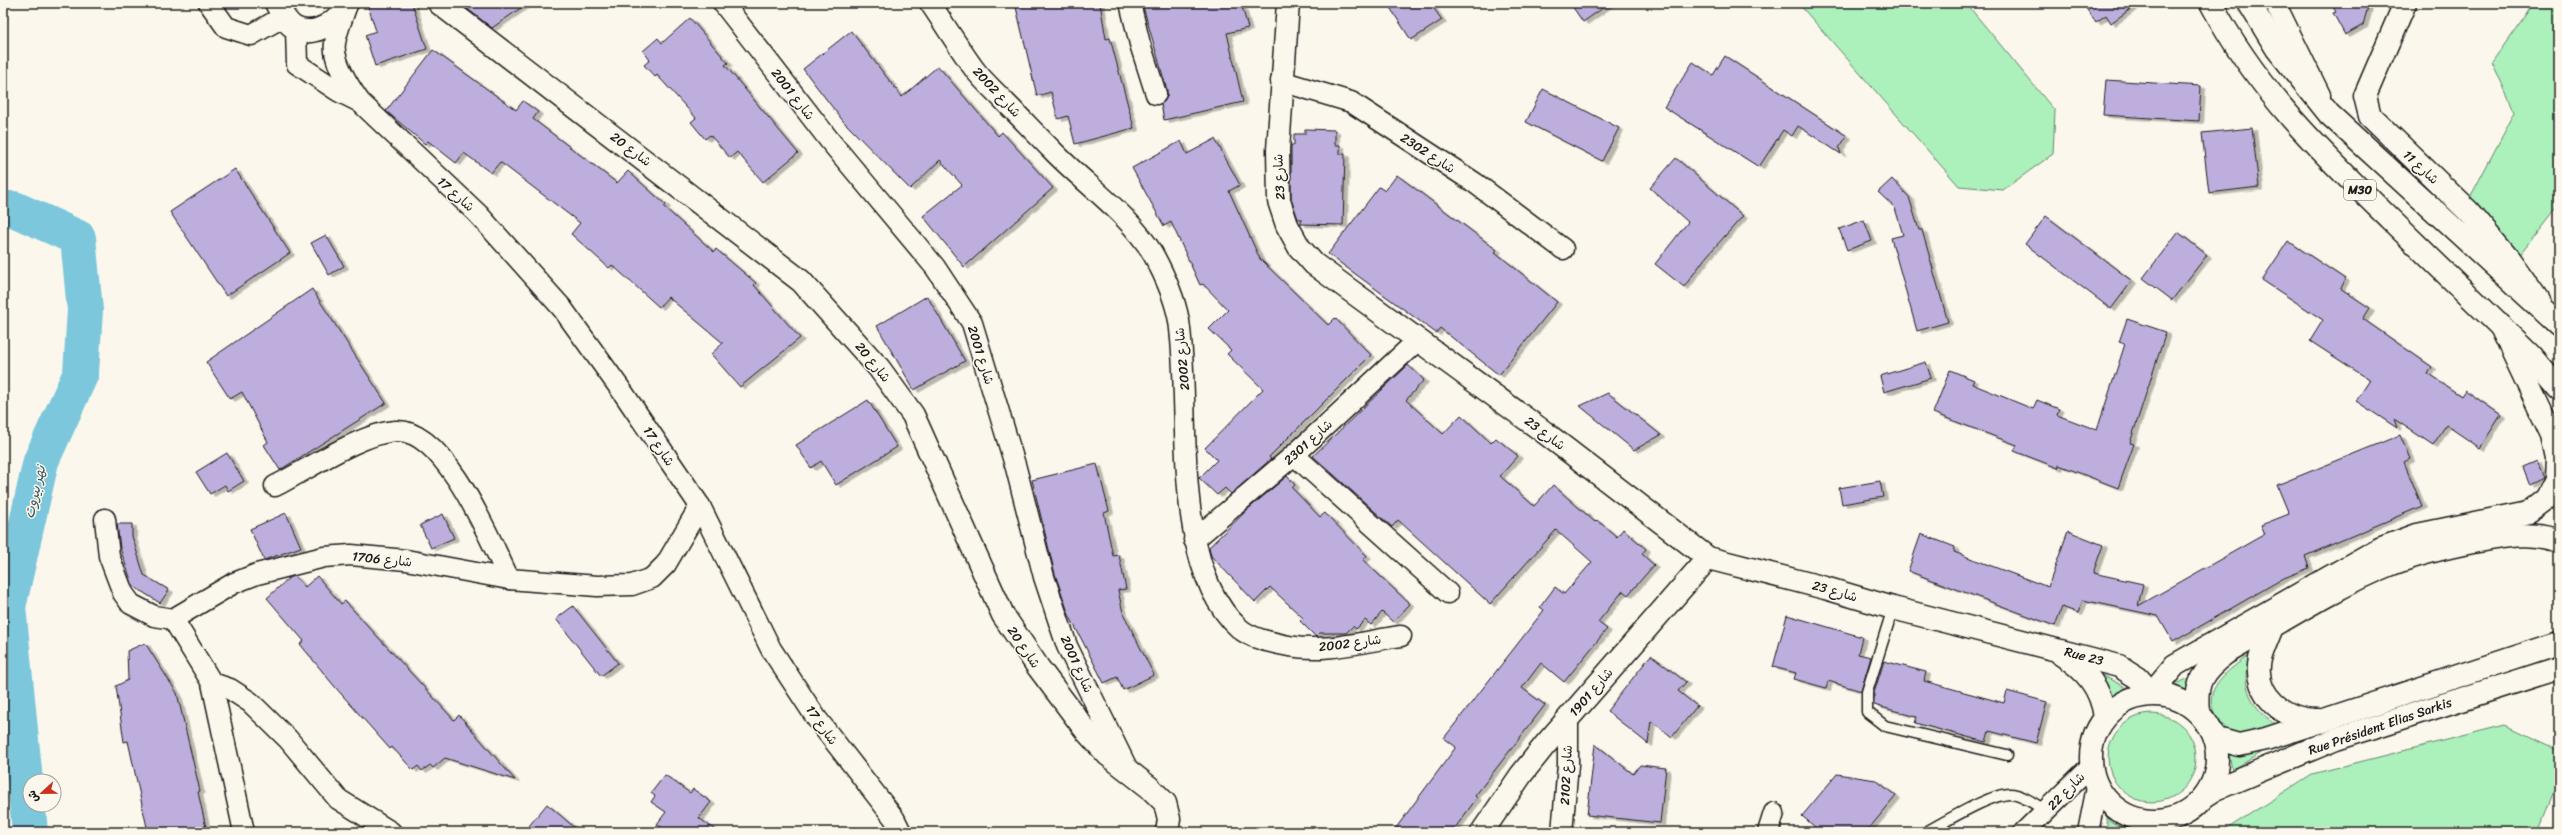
<svg xmlns="http://www.w3.org/2000/svg" width="2562" height="835" font-family="Sriracha,'Playpen Sans Arabic',sans-serif">
<style>
.green{fill:#acf0bb;stroke:#64866c}
.lines{fill:none;stroke-linecap:round;stroke-linejoin:round}
.river{stroke:#7bc7db;stroke-width:36}
.building{fill:#beaede;stroke:#1c1c1c;filter:url(#shadow)}
.service-casing{stroke:#1c1c1c;stroke-width:13}
.minor-casing{stroke:#1c1c1c;stroke-width:23}
.tertiary-casing{stroke:#1c1c1c;stroke-width:25}
.secondary-casing{stroke:#1c1c1c;stroke-width:25}
.motorway-casing{stroke:#1c1c1c;stroke-width:25}
.service{stroke:#fbf7ec;stroke-width:10}
.minor{stroke:#fbf7ec;stroke-width:20}
.tertiary{stroke:#fbf7ec;stroke-width:22}
.secondary{stroke:#fbf7ec;stroke-width:22}
.motorway{stroke:#fbf7ec;stroke-width:22}
.labels{text-anchor:middle;dominant-baseline:central;stroke-width:3;stroke-linejoin:round;paint-order:stroke}
.shield{fill:#fbf7ec;stroke:#5f5e5a;stroke-width:1}
.shield-label{font-size:12px;font-weight:bold;fill:#1c1c1c}
.street-label{font-size:13px;fill:#1c1c1c;stroke:#fbf7ec}
.water-label{font-size:14px;font-style:italic;fill:#3d585f;stroke:#fbf7ec}
</style>
<defs>
<filter id="shadow"><feDropShadow dx="4.5" dy="2.5" stdDeviation="0" flood-color="#0004"/></filter>
</defs>
<rect width="100%" height="100%" fill="#fbf7ec"/>
<filter id="ink" filterUnits="userSpaceOnUse"><feTurbulence type="fractalNoise" baseFrequency=".025" numOctaves="2"/><feDisplacementMap in="SourceGraphic" scale="8" xChannelSelector="R" yChannelSelector="G"/><feConvolveMatrix kernelMatrix="1 2 1 2 8 2 1 2 1" color-interpolation-filters="sRGB"/></filter>
<g filter="url(#ink)">
<g class="green">
<polygon points="1798,3 1966,3 2055,111 2053,154 2003,190 1959,186"/>
<polygon points="2534,3 2559,3 2559,204 2512,264 2456,224 2515,112 2492,62"/>
<path d="M2251 654C2238 684 2252 710 2279 726 2269 728 2245 736 2237 734 2228 732 2223 726 2218 719 2197 690 2230 669 2251 654Z"/>
<polygon points="2094,671 2131,690 2110,703"/>
<polygon points="2200,674 2191,697 2175,684"/>
<circle cx="2152" cy="758" r="44"/>
<polygon points="2505,725 2559,751 2559,778 2538,832 2222,832 2312,774"/>
<polygon points="2261,753 2232,770 2229,754"/>
<polygon points="2107,816 2110,821 2129,832 2107,832"/>
</g>
<g class="lines">
<polyline class="river" points="3,209 14,209 78,238 85,310 81,373 41,461 8,607 30,832"/>
</g>
<g class="building">
<polygon points="367,3 412,3 427,49 375,66 365,35 376,31"/>
<polygon points="460,3 528,3 492,28"/>
<polygon points="1015,3 1100,3 1106,39 1110,38 1134,128 1075,144 1068,116 1058,119 1051,92 1037,96"/>
<polygon points="1142,3 1241,3 1248,28 1227,33 1243,102 1164,120 1161,104 1167,97 1167,90"/>
<polygon points="1387,3 1430,3 1442,20 1411,40"/>
<polygon points="1570,3 1610,3 1583,22"/>
<polygon points="2082,3 2139,3 2111,23 2106,15 2096,22"/>
<polygon points="2331,3 2369,3 2363,25 2345,35 2333,13 2336,12"/>
<polygon points="690,18 728,63 725,65 798,153 763,182 737,152 730,158 710,135 705,139 691,122 696,118 657,75 655,77 644,65 650,60 643,51 658,38 662,43"/>
<polygon points="851,31 902,97 938,66 998,136 1002,132 1053,188 964,267 923,216 962,185 940,160 910,189 843,121 803,69"/>
<polygon points="433,50 516,110 523,101 538,112 533,119 617,183 628,171 666,205 664,207 714,252 716,249 756,283 754,285 800,338 740,387 711,354 723,343 668,297 659,307 612,265 609,268 571,234 580,223 500,162 491,173 464,153 456,163 428,141 425,144 386,111"/>
<polygon points="1725,56 1847,136 1839,148 1841,154 1798,126 1792,136 1783,130 1759,167 1664,107 1693,62 1713,75"/>
<polygon points="2106,80 2201,86 2199,121 2103,115"/>
<polygon points="1543,89 1619,128 1602,161 1526,122"/>
<polygon points="2252,128 2259,187 2209,193 2202,133"/>
<polygon points="1305,129 1335,130 1335,145 1340,145 1340,154 1345,154 1343,225 1301,224 1301,219 1298,219 1291,199 1291,145 1294,145 1294,134 1305,134"/>
<polygon points="1215,139 1240,185 1229,191 1260,259 1328,325 1335,318 1371,355 1269,457 1271,459 1231,494 1225,488 1217,495 1199,478 1217,460 1205,448 1263,389 1227,354 1231,350 1209,329 1228,310 1203,284 1200,285 1171,222 1164,226 1132,168 1181,141 1187,154"/>
<polygon points="1676,158 1743,216 1706,257 1684,287 1655,264 1688,222 1650,188"/>
<polygon points="235,169 290,253 226,296 170,212"/>
<polygon points="1397,175 1497,250 1495,252 1557,302 1499,375 1440,328 1436,333 1328,254 1379,187 1385,191"/>
<polygon points="1892,179 1909,197 1919,230 1922,230 1948,322 1917,331 1891,238 1903,235 1895,208 1878,192"/>
<polygon points="2046,216 2132,281 2111,309 2025,244"/>
<polygon points="1864,220 1872,241 1847,250 1839,229"/>
<polygon points="2178,232 2207,255 2172,300 2143,278"/>
<polygon points="326,235 344,266 329,275 311,243"/>
<polygon points="2288,241 2345,279 2340,288 2370,308 2363,319 2432,367 2428,374 2461,396 2465,390 2501,415 2480,448 2446,425 2433,445 2394,419 2397,428 2356,401 2370,380 2310,341 2323,320 2262,280"/>
<polygon points="312,289 386,403 280,470 264,445 268,442 242,392 230,399 206,362"/>
<polygon points="927,296 965,361 914,390 877,326"/>
<polygon points="2127,319 2166,332 2130,443 2134,444 2118,488 2059,465 2058,468 2014,451 2017,445 1933,413 1950,370 1974,380 1972,384 2033,409 2037,400 2059,409 2057,415 2097,430 2125,344 2119,342"/>
<polygon points="1926,362 1931,378 1884,392 1880,376"/>
<polygon points="1408,365 1424,380 1406,400 1443,434 1461,415 1491,443 1496,438 1518,456 1500,476 1534,506 1553,485 1595,522 1597,520 1617,537 1623,529 1646,549 1642,554 1654,565 1628,595 1623,591 1598,622 1607,629 1564,682 1541,663 1522,688 1545,705 1475,796 1477,798 1452,832 1393,832 1456,747 1444,738 1544,610 1540,607 1555,587 1564,594 1592,562 1556,530 1490,604 1398,520 1392,527 1313,456"/>
<polygon points="1608,393 1661,435 1634,450 1580,406"/>
<polygon points="868,400 897,447 836,485 821,461 811,468 796,445"/>
<polygon points="2400,435 2410,459 2404,462 2422,506 2305,556 2309,568 2284,578 2173,642 2158,616 2083,600 2078,613 2062,607 2055,626 1908,571 1921,534 1955,547 1954,552 2048,587 2068,531 2103,545 2093,573 2143,584 2138,606 2265,534 2261,525 2289,514 2277,485"/>
<polygon points="227,453 244,481 228,491 225,485 210,494 196,472"/>
<polygon points="2536,461 2543,478 2529,485 2522,467"/>
<polygon points="1097,464 1109,511 1104,513 1113,556 1119,555 1126,589 1118,590 1123,613 1154,675 1123,690 1117,677 1104,683 1069,615 1055,574 1032,480"/>
<polygon points="1287,476 1295,485 1292,488 1320,517 1325,513 1367,556 1363,560 1410,604 1393,622 1382,612 1371,625 1365,620 1356,629 1353,626 1346,633 1320,633 1316,637 1300,621 1303,618 1270,587 1255,602 1211,556 1209,547 1247,510"/>
<polygon points="1880,481 1883,497 1842,504 1839,488"/>
<polygon points="286,513 301,547 264,560 250,529"/>
<polygon points="443,514 454,538 431,548 420,525"/>
<polygon points="117,524 132,524 132,536 144,575 169,590 160,603 133,586 120,548"/>
<polygon points="295,576 305,587 317,576 341,604 345,601 454,720 459,715 515,780 445,758 433,768 430,765 422,771 418,766 413,770 392,747 390,749 335,687 300,644 304,641 267,598 290,577"/>
<polygon points="573,606 618,663 601,676 556,619"/>
<polygon points="1787,615 1862,637 1858,654 1871,657 1861,691 1828,681 1826,688 1794,679 1796,673 1773,667"/>
<polygon points="145,643 177,693 200,791 198,792 207,832 148,832 128,741 124,742 116,686 128,680 127,651"/>
<polygon points="1651,655 1686,682 1678,691 1697,706 1672,737 1651,721 1648,744 1607,711"/>
<polygon points="1884,661 1926,672 1924,681 2004,703 2007,691 2047,702 2036,743 1989,731 1986,742 1915,723 1917,717 1874,705 1874,693"/>
<polygon points="1595,744 1633,774 1640,765 1666,768 1660,823 1587,815"/>
<polygon points="1837,774 1876,780 1896,796 1866,832 1821,832 1802,816"/>
<polygon points="665,775 690,793 693,789 711,802 699,818 718,832 668,832 657,824 666,812 651,802 655,796 651,793"/>
<polygon points="547,804 567,821 579,832 524,832"/>
</g>
<g class="lines">
<defs>
<g id="service">
<polyline points="1893,608 1867,692 1867,712 1885,726 2007,755"/>
<path d="M1926 832C1945 822 1990 794 2010 794 2022 794 2036 805 2046 811"/>
</g>
<g id="minor">
<polyline points="209,3 226,27 251,35 283,17"/>
<polyline points="723,3 830,141 935,267 972,323 1016,468 1044,577 1067,646 1127,768"/>
<path d="M930 3C945 25 959 48 975 70 984 82 996 92 1006 103 1022 119 1037 135 1053 151 1086 185 1129 214 1153 254 1164 274 1175 299 1179 321 1192 408 1169 565 1239 628 1251 639 1274 643 1289 646 1326 653 1365 641 1401 636"/>
<polyline points="1130,3 1140,44 1156,94"/>
<polyline points="2275,3 2320,95"/>
<path d="M347 4C343 17 337 30 335 43 332 60 350 88 360 102L478 214 562 308 624 394 700 506 771 649 817 719 894 818 901 832"/>
<polyline points="296,28 297,64 338,91 358,101"/>
<polyline points="1281,81 1351,102 1475,183 1563,249"/>
<polyline points="1294,455 1448,593"/>
<path d="M275 486C307 470 361 433 396 431 445 428 491 542 509 579"/>
<polyline points="105,519 109,556 123,593 131,604 154,616 173,619 234,583 257,574 324,557 351,555 406,560 509,579 597,586 632,585 652,578 666,564 700,506"/>
<polyline points="1194,540 1294,455 1418,340"/>
<polyline points="173,619 212,683 230,689 250,702 288,739 338,799 391,832"/>
<polyline points="212,683 244,832"/>
<polyline points="1562,832 1568,765 1568,718"/>
<polyline points="1768,832 1774,813"/>
<polyline points="2024,832 2091,766"/>
<polyline points="2088,832 2097,787"/>
</g>
<g id="tertiary">
<path d="M276 3C281 12 286 23 295 28 316 38 339 21 347 3"/>
<polyline points="439,3 801,281 879,368 913,415 1003,615 1038,667 1087,732 1108,755 1149,787 1165,803 1169,819 1167,832"/>
<polyline points="1288,3 1278,150 1279,201 1287,225 1299,247 1314,264 1544,432 1708,558 1825,588 1893,608 2119,666 2138,678 2152,694"/>
<polyline points="2405,3 2365,96 2370,116 2469,212 2508,258 2538,300"/>
<path d="M2062 655C2086 670 2101 688 2105 717"/>
<polyline points="1482,832 1521,775 1545,745 1708,558"/>
</g>
<g id="secondary">
<path d="M2272 627C2268 638 2263 648 2260 659 2252 695 2286 722 2319 720"/>
<circle cx="2154" cy="758" r="63"/>
<polyline points="2214,738 2239,745 2266,739 2559,643"/>
<polyline points="2205,796 2216,789 2336,739 2559,668"/>
</g>
<g id="motorway">
<path d="M2211 3C2257 90 2321 152 2391 220 2438 266 2485 311 2532 357L2559 389"/>
<polyline points="2249,3 2277,49 2329,114 2559,325"/>
<polyline points="2155,694 2160,683 2175,665 2379,549 2417,535 2529,512 2546,499 2556,480 2557,458 2552,435 2500,325"/>
<path d="M2198 712C2195 682 2202 671 2226 653 2278 624 2333 588 2387 566 2416 554 2447 547 2478 541 2506 536 2532 531 2559 541"/>
</g>
</defs>
<use href="#service" class="service-casing"/>
<use href="#minor" class="minor-casing"/>
<use href="#tertiary" class="tertiary-casing"/>
<use href="#secondary" class="secondary-casing"/>
<use href="#motorway" class="motorway-casing"/>
<use href="#service" class="service"/>
<use href="#minor" class="minor"/>
<use href="#tertiary" class="tertiary"/>
<use href="#secondary" class="secondary"/>
<use href="#motorway" class="motorway"/>
</g>
</g>
<g class="labels">
<rect class="shield" x="2344" y="180" width="32" height="20" rx="3"/>
<g class="shield-label">
<text x="2360" y="190">M30</text>
</g>
<g class="street-label">
<text transform="translate(997 92) rotate(47)">شارع 2002</text>
<text transform="translate(793 94) rotate(52)">شارع 2001</text>
<text transform="translate(631 149) rotate(37)">شارع 20</text>
<text transform="translate(1428 153) rotate(33)">شارع 2302</text>
<text transform="translate(2421 167) rotate(43)">شارع 11</text>
<text transform="translate(1279 177) rotate(-93)">شارع 23</text>
<text transform="translate(456 194) rotate(42)">شارع 17</text>
<text transform="translate(981 355) rotate(73)">شارع 2001</text>
<text transform="translate(1182 359) rotate(-95)">شارع 2002</text>
<text transform="translate(873 362) rotate(51)">شارع 20</text>
<text transform="translate(1545 433) rotate(37)">شارع 23</text>
<text transform="translate(1308 442) rotate(-42)">شارع 2301</text>
<text transform="translate(659 446) rotate(56)">شارع 17</text>
<text transform="translate(382 559) rotate(6)">شارع 1706</text>
<text transform="translate(1835 591) rotate(16)">شارع 23</text>
<text transform="translate(1350 643) rotate(-7)">شارع 2002</text>
<text transform="translate(1024 647) rotate(56)">شارع 20</text>
<text transform="translate(2084 656) rotate(15)">Rue 23</text>
<text transform="translate(1077 664) rotate(66)">شارع 2001</text>
<text transform="translate(1591 692) rotate(-49)">شارع 1901</text>
<text transform="translate(822 725) rotate(55)">شارع 17</text>
<text transform="translate(2380 726) rotate(-19)">Rue Président Elias Sarkis</text>
<text transform="translate(1566 775) rotate(-87)">شارع 2102</text>
<text transform="translate(2066 791) rotate(-45)">شارع 22</text>
</g>
<g class="water-label">
<text transform="translate(35 492) rotate(-77)">نهر بيروت</text>
</g>
</g>
<rect width="2562" height="835" fill="none" stroke="#fbf7ec" stroke-width="16"/>
<rect x="8" y="8" width="2546" height="819" fill="none" stroke="#1c1c1c" stroke-width="1.5" filter="url(#ink)"/>
<g transform="translate(42 793) rotate(248)"><circle r="19" fill="#fbf7ec" stroke="#a29f99"/>
<path d="M0-3L7 15L0 10L-7 15Z" fill="#c8321e"/>
<text y="-6" font-size="11" font-weight="bold" text-anchor="middle" fill="#1c1c1c">ش</text>
</g>
</svg>
